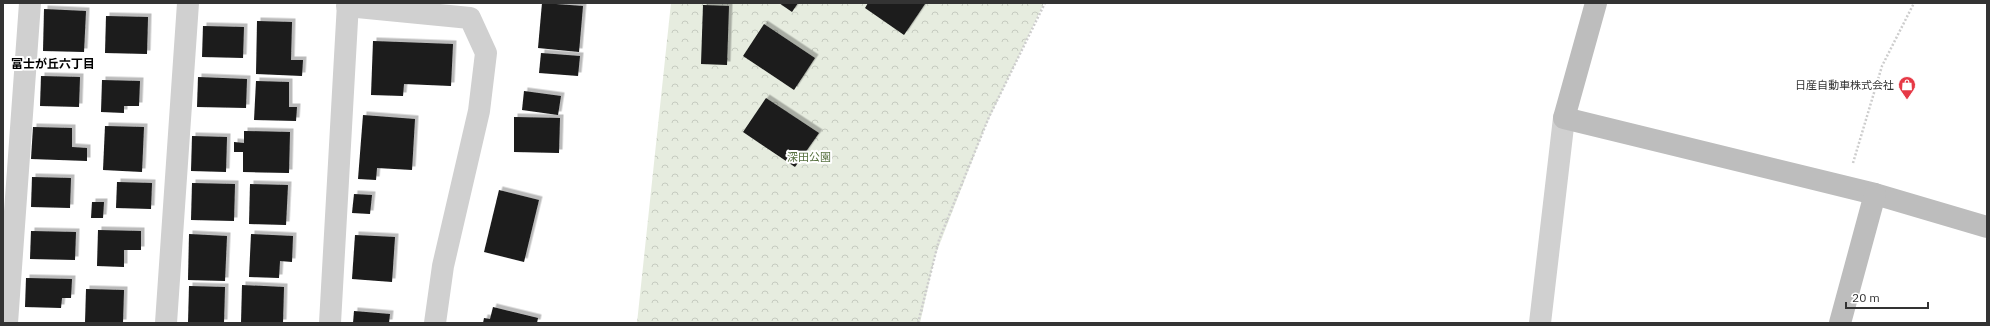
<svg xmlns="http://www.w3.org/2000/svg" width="1990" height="326" font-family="'IBM Plex Sans','Noto Sans JP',sans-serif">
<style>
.forest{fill:url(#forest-crowns)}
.building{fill:#1a1a1a;filter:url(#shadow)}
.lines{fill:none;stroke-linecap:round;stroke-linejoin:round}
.path{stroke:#cdcdcd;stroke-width:2.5;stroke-dasharray:2 2;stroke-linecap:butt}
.street{stroke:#d0d0d0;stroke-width:22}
.secondary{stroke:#bdbdbd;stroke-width:22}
.labels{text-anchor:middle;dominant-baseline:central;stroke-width:4;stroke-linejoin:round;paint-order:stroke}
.poi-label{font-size:11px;fill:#333;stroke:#fff;text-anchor:end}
.park-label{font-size:11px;fill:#56703f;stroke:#fff}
.neighbourhood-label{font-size:12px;font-weight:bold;fill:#000;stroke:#fff}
</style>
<defs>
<pattern id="forest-crowns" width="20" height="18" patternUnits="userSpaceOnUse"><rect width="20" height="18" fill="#e6ecdf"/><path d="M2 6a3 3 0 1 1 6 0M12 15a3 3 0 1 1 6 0" fill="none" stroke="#c6cbc0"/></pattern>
<filter id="shadow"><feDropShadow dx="3.5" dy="-3.5" stdDeviation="0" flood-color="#0004"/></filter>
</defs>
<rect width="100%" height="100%" fill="#fff"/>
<polygon class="forest" points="671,3 1044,3 986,125 935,256 920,323 637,323"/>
<g class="building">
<polygon points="542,3 583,6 579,52 538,48"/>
<polygon points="779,3 798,3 792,12"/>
<polygon points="868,3 923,3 925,4 904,35 865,8"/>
<polygon points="703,5 729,6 727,65 701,64"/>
<polygon points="44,9 86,11 84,52 43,51"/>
<polygon points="106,16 148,17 147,54 105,53"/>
<polygon points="257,21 292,22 291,60 303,60 302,76 256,74"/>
<polygon points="764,24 815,58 794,90 743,56"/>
<polygon points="203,26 244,27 243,58 202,57"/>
<polygon points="373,41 453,44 451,86 404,84 403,96 371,95"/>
<polygon points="541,53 580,56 578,76 539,73"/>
<polygon points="41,76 80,77 79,107 40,106"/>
<polygon points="198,77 247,79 246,108 197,107"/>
<polygon points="102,80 140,81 139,106 124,106 124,113 101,112"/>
<polygon points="256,81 289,82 289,107 297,107 296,121 254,120"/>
<polygon points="524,91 561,96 558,115 522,110"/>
<polygon points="766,98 819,133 795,167 743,132"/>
<polygon points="363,115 415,119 412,170 377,168 376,180 358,179"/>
<polygon points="514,117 560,118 559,153 514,152"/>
<polygon points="105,126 144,127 142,172 103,170"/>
<polygon points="33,127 72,128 72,147 87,148 87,161 31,159"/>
<polygon points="244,131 290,132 289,173 243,172 243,152 234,152 234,142 244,143"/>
<polygon points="192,136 227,137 226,172 191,171"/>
<polygon points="32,177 71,178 70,208 31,207"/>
<polygon points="117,182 152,183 151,209 116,208"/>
<polygon points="192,183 235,184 234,221 191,220"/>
<polygon points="250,184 288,185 286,225 249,224"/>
<polygon points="499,190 539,200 524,262 484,252"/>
<polygon points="354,194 372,195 370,214 352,213"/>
<polygon points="92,202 104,202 103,218 91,218"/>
<polygon points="98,230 141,231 141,250 124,250 124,267 97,266"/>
<polygon points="31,231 76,232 75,260 30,259"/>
<polygon points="189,234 227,236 225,281 188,280"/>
<polygon points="251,234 293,236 292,262 280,261 279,278 249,277"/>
<polygon points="355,235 395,237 392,282 352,279"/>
<polygon points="26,278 72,279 71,298 62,298 61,308 25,307"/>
<polygon points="242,285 284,287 283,323 241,323"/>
<polygon points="189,286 225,287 224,323 188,323"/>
<polygon points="86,289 124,290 123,323 85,323"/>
<polygon points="493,307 538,318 537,323 483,323 484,318 490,319"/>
<polygon points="354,311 390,314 389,323 353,323"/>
</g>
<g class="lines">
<g class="path">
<polyline points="1853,163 1882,66 1914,3"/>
<polyline points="918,323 939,240 989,117 1045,3"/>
</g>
<g class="street">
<polyline points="347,6 470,18 486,53 479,111 443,266 435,323"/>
<polyline points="7,323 30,3"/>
<polyline points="166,323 188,3"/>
<polyline points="330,323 348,3"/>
<polyline points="1540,323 1564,118"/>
</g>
<g class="secondary">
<polyline points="1596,3 1564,118 1875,194 1987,227"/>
<polyline points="1840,323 1875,194"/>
</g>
</g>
<defs>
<symbol id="shop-pin" viewBox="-11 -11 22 30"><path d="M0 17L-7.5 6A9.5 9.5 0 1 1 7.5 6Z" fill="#e63946" stroke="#fff"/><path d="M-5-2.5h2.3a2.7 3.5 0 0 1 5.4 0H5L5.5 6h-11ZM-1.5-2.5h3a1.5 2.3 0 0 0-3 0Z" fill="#fff"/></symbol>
</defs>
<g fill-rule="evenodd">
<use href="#shop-pin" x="1897" y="75" width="20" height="27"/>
</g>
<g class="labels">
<g class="poi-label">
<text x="1894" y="85">日産自動車株式会社</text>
</g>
<g class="park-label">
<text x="809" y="157">深田公園</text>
</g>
<g class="neighbourhood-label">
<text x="53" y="63">富士が丘六丁目</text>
</g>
</g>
<rect width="1990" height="326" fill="none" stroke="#333333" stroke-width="8"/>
<path d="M1846 302v6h82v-6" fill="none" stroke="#333333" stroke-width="2"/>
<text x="1852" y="302" font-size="12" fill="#333333" stroke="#ffffff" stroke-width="3" paint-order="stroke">20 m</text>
</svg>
